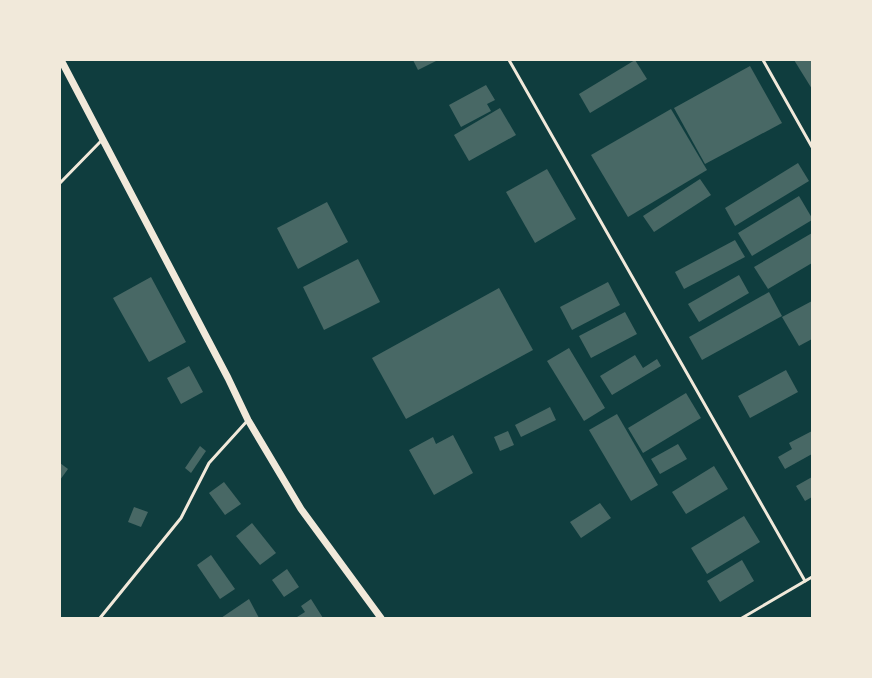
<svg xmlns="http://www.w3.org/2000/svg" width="872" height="678" font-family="'Fira Sans Condensed',sans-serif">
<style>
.building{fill:#486865}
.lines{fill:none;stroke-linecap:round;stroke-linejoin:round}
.service{stroke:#f1e9da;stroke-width:3}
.tertiary{stroke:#f1e9da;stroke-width:7}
</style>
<rect width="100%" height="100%" fill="#0f3d3e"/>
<g class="building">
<polygon points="413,60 438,60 418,70"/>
<polygon points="635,60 647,79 590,113 579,94"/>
<polygon points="794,60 812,60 812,89"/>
<polygon points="750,66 782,123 705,164 674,108"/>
<polygon points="486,85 495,100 487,104 491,111 461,127 449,105"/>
<polygon points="500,108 516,135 469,161 454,135"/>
<polygon points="671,109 707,170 628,217 591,155"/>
<polygon points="798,163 809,181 735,226 725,208"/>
<polygon points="547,169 576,219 535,243 506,192"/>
<polygon points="700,179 711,195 654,232 643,216"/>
<polygon points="799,196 812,218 812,220 752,256 738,233"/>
<polygon points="327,202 348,242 298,269 277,228"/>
<polygon points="812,233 812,263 768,289 754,267"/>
<polygon points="735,240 745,257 684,289 675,272"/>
<polygon points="358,259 380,302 324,330 303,287"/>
<polygon points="739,275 749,293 699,322 688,304"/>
<polygon points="151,277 186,342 149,362 113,298"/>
<polygon points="608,282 620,305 572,330 560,307"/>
<polygon points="499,288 533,350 406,419 372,358"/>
<polygon points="769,292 782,316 702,360 689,337"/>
<polygon points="812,301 812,339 799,346 782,317"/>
<polygon points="625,312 637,334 591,358 579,336"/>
<polygon points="569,348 605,408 584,421 547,361"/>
<polygon points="635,355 643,368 657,359 661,366 612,395 600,376"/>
<polygon points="189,366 203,392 181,404 167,378"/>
<polygon points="786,370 798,392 750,418 738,396"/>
<polygon points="686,393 701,418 643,453 628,428"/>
<polygon points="550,407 556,420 521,437 515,425"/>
<polygon points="617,414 658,485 631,501 589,430"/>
<polygon points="508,431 514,445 500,451 494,437"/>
<polygon points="812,431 812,454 785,469 778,457 792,449 789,443"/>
<polygon points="453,435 473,473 434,495 409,450 433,437 436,444"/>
<polygon points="678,444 687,459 660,474 651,459"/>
<polygon points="200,446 206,451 191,473 185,468"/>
<polygon points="60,463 68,469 60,480"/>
<polygon points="714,466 728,489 686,514 672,492"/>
<polygon points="812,477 812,497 805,501 796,486"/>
<polygon points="224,482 241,504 225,515 209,493"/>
<polygon points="600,503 611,518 581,538 570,522"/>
<polygon points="134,507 148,512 141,527 128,522"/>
<polygon points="744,516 760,542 707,574 691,548"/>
<polygon points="252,523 276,553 260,565 236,536"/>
<polygon points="211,555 235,589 220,599 197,565"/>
<polygon points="742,560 754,581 720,602 707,581"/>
<polygon points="287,569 299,587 284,597 272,580"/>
<polygon points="249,599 259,618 221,618"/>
<polygon points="311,599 323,618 298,618 297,617 305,612 301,606"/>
</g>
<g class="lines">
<g class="service">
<polyline points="509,60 805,581"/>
<polyline points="763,60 812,147"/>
<polyline points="60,183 102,140"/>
<polyline points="100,618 181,518 209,463 248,420"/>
<polyline points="742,618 812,577"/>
</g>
<polyline class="tertiary" points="61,60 228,378 248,420 301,509 381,618"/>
</g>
<rect width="872" height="678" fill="none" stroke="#f1e9da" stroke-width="122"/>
</svg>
